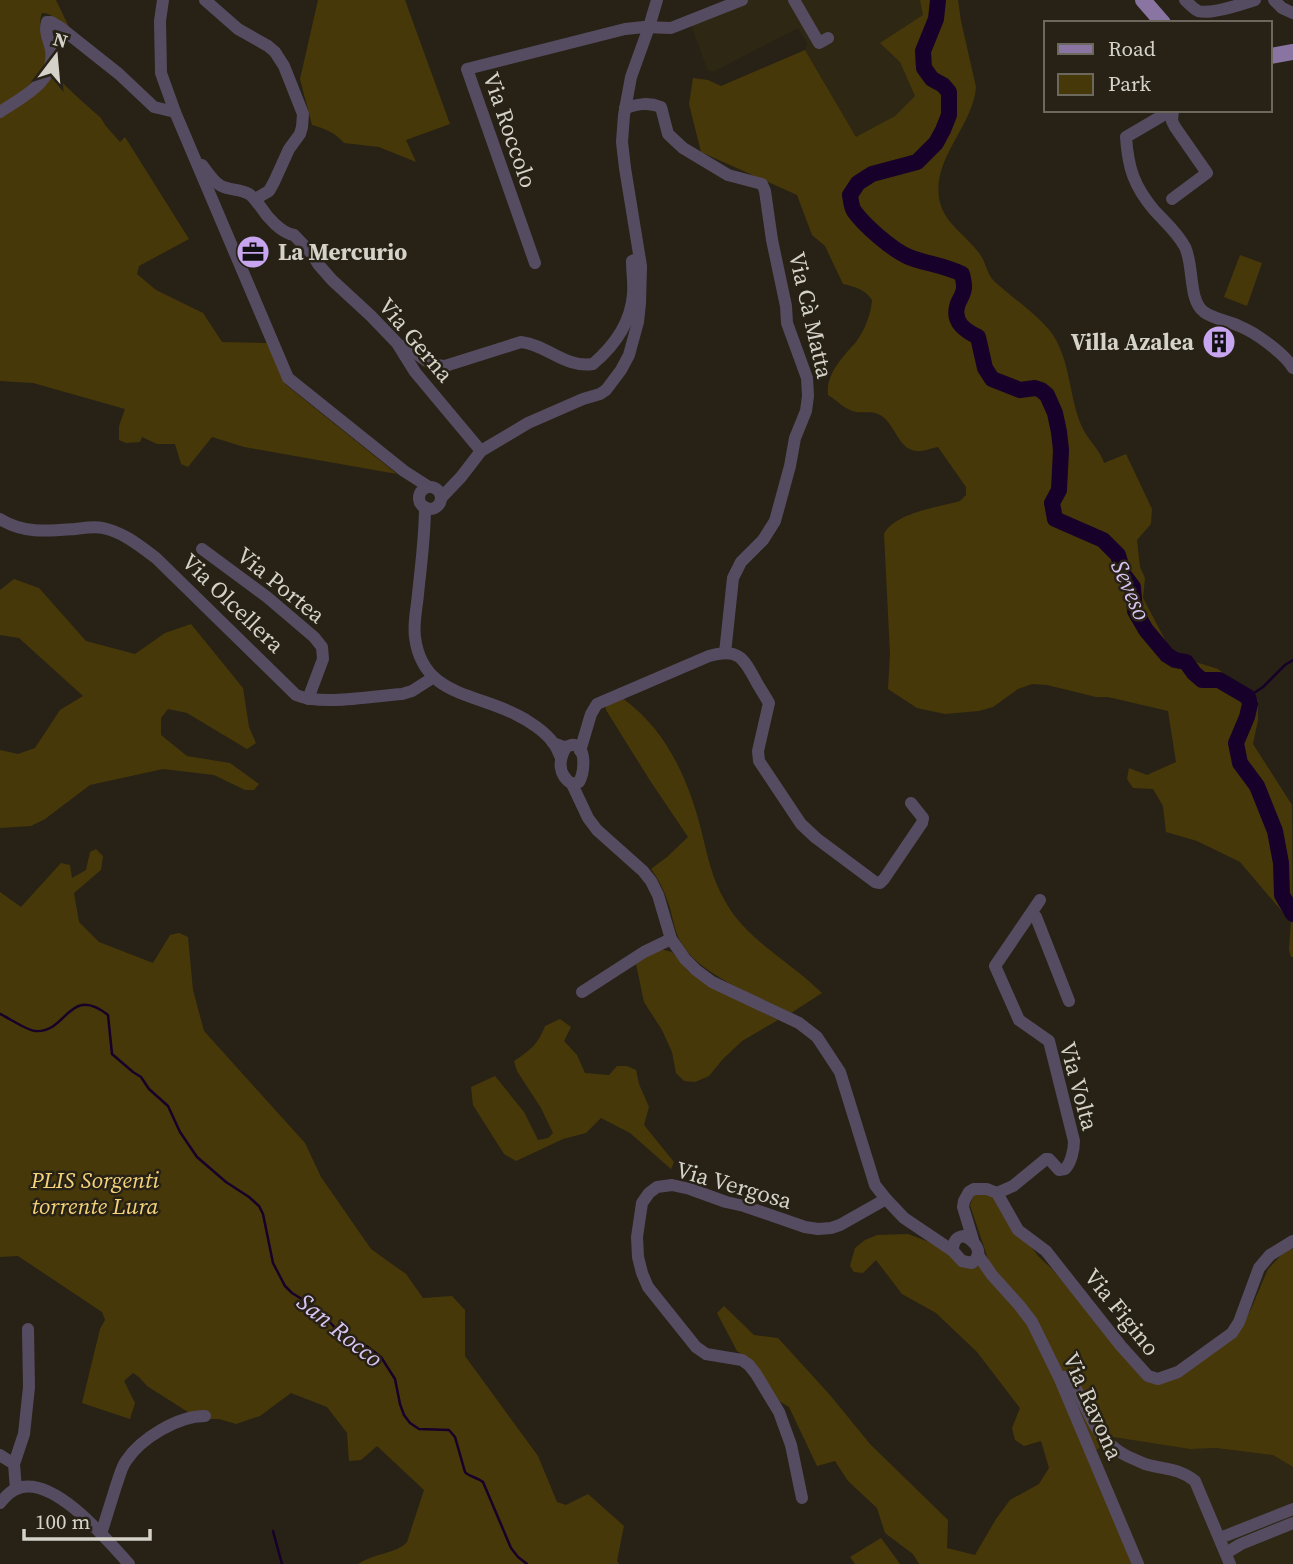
<svg xmlns="http://www.w3.org/2000/svg" width="1293" height="1564" font-family="'Source Serif 4',serif">
<style>
.built{fill:#2e2713}
.green{fill:#473809}
.lines{fill:none;stroke-linecap:round;stroke-linejoin:round}
.stream{stroke:#170029;stroke-width:2.5}
.river{stroke:#170029;stroke-width:16}
.minor{stroke:#564c62;stroke-width:12}
.major{stroke:#8974a2;stroke-width:16}
.labels{text-anchor:middle;dominant-baseline:central;stroke-width:5;stroke-linejoin:round;paint-order:stroke}
.street-label{font-size:23px;fill:#d5d2c9;stroke:#272215}
.poi-label{font-size:23px;font-weight:bold;fill:#d5d2c9;stroke:#272215;text-anchor:start}
.park-label{font-size:23px;font-style:italic;fill:#f3d279;stroke:#272215}
.water-label{font-size:24px;font-style:italic;fill:#dac4f4;stroke:#272215}
</style>
<rect width="100%" height="100%" fill="#272215"/>
<g class="built">
<polygon points="734,0 920,0 924,15 900,62 915,96 895,116 856,137 805,50 807,43 798,28 713,72 707,69 691,25"/>
<polygon points="1113,1437 1190,1449 1216,1448 1274,1455 1293,1467 1293,1564 1143,1564 1094,1452"/>
</g>
<g class="green">
<path d="M0 0H56L69 27 66 29C60 23 52 12 42 13 37 26 44 33 47 45 48 50 45 56 47 61 52 77 88 106 101 118L105 125 120 142 125 137 189 239 139 266 137 274 156 290 203 313 222 342 267 343 285 384 397 474 244 447 212 437 188 467 181 464 175 444H157L142 437 140 442 126 443 119 440V426L125 409 33 383 0 381Z"/>
<path d="M318 0H405L450 124 406 140 416 162 379 147 344 143C336 133 324 128 312 125L300 79Z"/>
<path d="M920 0H958L961 21 976 87C973 126 933 157 939 198 943 223 965 234 979 253 986 261 986 273 994 281 1011 297 1041 317 1053 335 1071 363 1069 398 1082 427 1088 440 1101 451 1104 463L1126 454 1152 509 1151 524 1137 540 1140 567 1145 578 1143 598 1171 651 1173 655 1218 669 1258 700V720L1253 744 1292 805 1293 957H1291L1289 950 1291 922 1240 862 1197 841 1166 832 1163 806 1153 789 1133 788 1127 779 1129 768 1147 775 1176 762 1168 711 1108 697H1096L1047 685 1032 684 1018 689 993 707 979 711 945 714 917 708 888 689 890 654 884 534C894 513 939 507 960 501L966 495V487L938 447C931 448 923 452 916 451 897 449 895 421 878 414 872 411 862 413 856 412 844 409 838 401 828 395 826 373 843 357 856 342 865 330 871 314 872 300 865 289 855 287 843 284L825 246 812 235 797 195 701 152 689 104 693 78 708 80 721 86 805 50 856 137 895 116 915 96 900 62 880 43 923 15Z"/>
<polygon points="1240,255 1262,263 1247,306 1224,297"/>
<polygon points="14,579 39,588 86,641 135,654 165,633 191,624 243,688 249,727 256,743 247,749 187,713 168,709 161,718 161,735 187,756 230,763 259,784 254,790 245,790 214,775 163,769 90,785 45,819 31,826 0,828 0,750 18,754 35,748 60,710 83,696 19,638 0,635 0,590"/>
<path d="M622 698C666 729 688 779 701 829 707 854 712 879 725 901 747 941 790 961 822 993L791 1013C760 998 699 974 682 944 675 933 673 920 670 908 665 893 660 881 651 869L667 857 688 837 649 779 606 710 605 704Z"/>
<path d="M96 849 103 856 101 870 74 893 79 922 99 942 153 963 170 935 179 933 188 937 193 990 204 1031 305 1143 321 1177 371 1249 406 1274 423 1298 452 1296 465 1310V1356L538 1456 557 1502 566 1505 588 1494 624 1526 617 1561 619 1564H358C372 1554 398 1553 407 1542L424 1490 377 1446 361 1460 349 1461 347 1433 327 1407 291 1393 260 1416 236 1424 219 1419H199L147 1386 139 1377 133 1373 124 1381 135 1403 130 1419 82 1403 100 1329 105 1320 102 1312 18 1256 0 1257V892L21 907 61 863 70 865 72 878 86 870 90 852Z"/>
<polygon points="660,949 672,952 688,971 705,983 778,1020 742,1041 723,1059 709,1076 695,1082 684,1081 676,1073 672,1052 662,1030 644,1002 636,964"/>
<path d="M560 1019 571 1027 564 1041 577 1055 585 1073 609 1075 617 1066H627L636 1070 639 1084 649 1107 644 1125 674 1162 671 1169 630 1133 601 1118 586 1133 563 1139 516 1161 504 1154 473 1105 471 1087 495 1076 524 1112 538 1140 548 1138 553 1133 541 1108 517 1071 514 1061C529 1051 538 1045 545 1026Z"/>
<polygon points="986,1194 995,1198 1038,1256 1053,1270 1148,1382 1178,1378 1237,1336 1251,1309 1268,1269 1286,1250 1293,1249 1293,1467 1273,1455 1216,1448 1190,1449 1113,1437 1094,1452 1143,1564 919,1564 913,1554 885,1533 877,1508 848,1481 835,1461 817,1466 789,1407 779,1401 767,1381 751,1360 737,1351 717,1313 724,1306 754,1335 778,1338 830,1395 870,1444 948,1520 947,1548 975,1555 996,1519 1010,1500 1039,1484 1049,1468 1041,1441 1024,1446 1015,1440 1012,1428 1020,1408 977,1352 936,1313 902,1294 876,1260 863,1273 854,1272 850,1266 855,1248 865,1240 877,1235 908,1234 990,1265 970,1205 974,1195"/>
<polygon points="881,1538 900,1564 855,1564 850,1557"/>
</g>
<g class="lines">
<g class="stream">
<polyline points="1248,697 1263,687 1285,665 1293,660"/>
<path d="M0 1014C9 1018 26 1030 35 1031 67 1034 68 984 108 1015L112 1054 133 1072 141 1077 149 1089 168 1106 180 1132 197 1157 226 1182 249 1197 259 1206 263 1214 273 1263 285 1286 292 1293 318 1309 337 1330 368 1347 381 1357 395 1379 400 1404 404 1415 410 1423 419 1429 449 1430 455 1437 465 1472C469 1477 477 1477 483 1482L511 1548 518 1557 527 1564"/>
<polyline points="273,1531 282,1564"/>
</g>
<path class="river" d="M938 0 936 19 923 51 924 68 932 79 943 85 949 92V115L943 130 936 143 917 162 872 174 858 183 850 195C851 200 851 206 854 211 864 225 892 250 909 257 927 264 943 265 962 274 963 278 964 282 964 286 965 294 958 300 957 307 953 323 966 331 978 337L985 368 992 379 1020 390 1035 388 1041 390 1047 395 1055 413 1059 432 1061 450 1059 490 1052 503 1055 519 1103 540 1118 555 1124 575 1133 587 1135 611 1146 630 1167 655 1175 660 1186 662 1194 673 1202 680H1219L1248 697 1250 704 1247 717 1236 743 1240 763 1257 786 1275 831 1281 863 1282 895 1293 914"/>
<g class="minor">
<polyline points="163,0 160,21 161,73 175,112 288,378 404,471 429,487"/>
<polyline points="205,0 238,29 268,46 275,52 284,66 303,114 302,127 300,134 289,149 274,182 269,191 255,199"/>
<polyline points="794,0 819,43 828,38"/>
<path d="M1185 0C1188 3 1194 9 1198 11 1211 15 1242 4 1255 0"/>
<polyline points="1274,0 1282,8 1293,13"/>
<path d="M625 108C639 104 648 102 661 107L668 134 683 148 728 175 762 184 765 191 772 240 786 306 787 323 807 378 808 396 806 411 795 438 790 466 775 521 763 540 741 562 733 578 725 653"/>
<path d="M1172 110 1126 137C1128 168 1134 186 1154 210 1165 222 1177 232 1185 247 1194 265 1188 300 1204 312 1214 319 1228 321 1239 326 1255 332 1285 354 1293 368"/>
<path d="M0 112C22 97 56 82 51 50 49 39 44 33 47 22H51L61 28 119 74 154 107 175 112"/>
<path d="M202 165C209 174 216 186 227 188 234 190 242 190 249 194 254 197 256 202 260 206 267 217 281 233 294 235L312 254 318 264 332 280 371 316 397 343 415 372 481 451"/>
<polyline points="1172,199 1207,173 1175,127 1172,121 1173,110"/>
<polyline points="535,263 467,69 625,29 644,27 671,28 742,0"/>
<path d="M399 345C405 347 411 350 416 353 426 361 432 366 445 366L521 342C548 345 564 368 593 364 614 346 631 323 633 294 634 283 632 272 632 261L639 258"/>
<circle cx="430" cy="498" r="11"/>
<polyline points="441,498 461,477 481,451 528,423 583,399 600,394 606,390 621,370 629,355 638,322 640,303 641,266 625,168 622,142 624,115 631,77 649,27 657,0"/>
<path d="M425 507C425 536 421 565 418 594 417 607 413 623 415 637 422 695 474 693 515 714 528 720 546 732 554 744 557 748 559 754 561 758"/>
<path d="M0 519C24 534 49 531 75 529 84 528 94 526 103 528 123 532 140 546 156 558L296 695C322 706 373 696 402 694L412 691 434 677"/>
<polyline points="202,549 267,597 314,637 322,647 323,659 308,699"/>
<path d="M553 743C557 744 560 746 564 747 568 747 571 744 575 745 587 750 584 773 579 782L572 784C558 775 558 761 566 747"/>
<path d="M580 751 591 714 597 704 709 656C739 647 744 659 757 683 761 690 765 696 769 703L758 751 759 761 801 824 816 838 875 882 880 883 884 879 922 823 923 818 911 803"/>
<polyline points="572,784 588,818 597,830 643,871 651,881 658,895 671,939 685,959 696,970 712,982 799,1023 817,1037 840,1072 875,1185 886,1199 904,1218 953,1251"/>
<polyline points="1031,914 1036,917 1069,1001"/>
<polyline points="582,992 644,952 671,939"/>
<path d="M997 1193 1013 1186 1046 1159H1049L1059 1170 1065 1169C1071 1163 1074 1150 1074 1141L1049 1041 1019 1020 995 966 1040 900"/>
<path d="M964 1236C975 1241 985 1253 972 1263L962 1261 953 1251C953 1243 955 1237 964 1236Z"/>
<polyline points="973,1240 963,1207 964,1201 969,1192 974,1189 987,1189 997,1193 1018,1230 1046,1251 1121,1346 1148,1376 1158,1379 1178,1372 1232,1333 1239,1322 1259,1268 1270,1255 1293,1241"/>
<polyline points="978,1255 992,1275 1019,1305 1032,1322 1059,1377 1138,1564"/>
<path d="M1059 1377H1068C1088 1403 1092 1438 1125 1455 1131 1458 1138 1461 1145 1464 1164 1470 1177 1467 1195 1481L1230 1564"/>
<polyline points="0,1455 14,1464"/>
<polyline points="16,1489 14,1464 24,1434 29,1387 28,1329"/>
<polyline points="802,1498 791,1445 779,1412 756,1374 749,1365 742,1360 706,1354 696,1347 648,1287 642,1273 638,1257 637,1237 642,1203 649,1193 657,1187 672,1185 690,1189 726,1202 744,1206 805,1227 818,1229 831,1228 840,1225 886,1199"/>
<path d="M0 1503C6 1496 12 1489 22 1487 58 1480 107 1540 129 1564"/>
<path d="M101 1534C106 1518 111 1502 116 1486 119 1478 121 1468 126 1461 141 1438 178 1416 205 1416"/>
<polyline points="1220,1538 1293,1509"/>
<polyline points="1226,1553 1241,1544 1293,1523"/>
</g>
<g class="major">
<polyline points="1143,0 1163,23"/>
<polyline points="1270,56 1293,52"/>
</g>
</g>
<defs>
<symbol id="office-disc" viewBox="-11 -11 22 22"><circle r="9.5" fill="#c8a6ef" stroke="#272215"/><path d="M-6-3h4V-5.5h4V-3h4V5H-6ZM-1-4.5V-3h2v-1.5ZM-6 0V1H6V0Z" fill="#111"/></symbol>
<symbol id="building-disc" viewBox="-11 -11 22 22"><circle r="9.5" fill="#c8a6ef" stroke="#272215"/><path d="M-4-6H4V6H1V3H-1V6H-4ZM-2.5-4.3h1.7v1.8h-1.7ZM.8-4.3h1.7v1.8H.8ZM-2.5-1h1.7V.8h-1.7ZM.8-1h1.7V.8H.8Z" fill="#111"/></symbol>
</defs>
<g fill-rule="evenodd">
<use href="#office-disc" x="234" y="233" width="38" height="38"/>
<use href="#building-disc" x="1200" y="323" width="38" height="38"/>
</g>
<g class="labels">
<g class="street-label">
<text transform="translate(510 130) rotate(71)">Via Roccolo</text>
<text transform="translate(811 315) rotate(77)">Via Cà Matta</text>
<text transform="translate(416 340) rotate(50)">Via Gerna</text>
<text transform="translate(281 585) rotate(39)">Via Portea</text>
<text transform="translate(233 603) rotate(44)">Via Olcellera</text>
<text transform="translate(1079 1086) rotate(75)">Via Volta</text>
<text transform="translate(734 1185) rotate(16)">Via Vergosa</text>
<text transform="translate(1122 1312) rotate(51)">Via Figino</text>
<text transform="translate(1093 1406) rotate(66)">Via Ravona</text>
</g>
<g class="poi-label">
<text x="278" y="252">La Mercurio</text>
<text x="1194" y="342" text-anchor="end">Villa Azalea</text>
</g>
<g class="park-label">
<text x="95" y="1180">PLIS Sorgenti<tspan x="95" dy="26">torrente Lura</tspan></text>
</g>
<g class="water-label">
<text transform="translate(1131 590) rotate(66)">Seveso</text>
<text transform="translate(340 1330) rotate(39)">San Rocco</text>
</g>
</g>
<rect x="1044" y="21" width="228" height="91" fill="#272215" stroke="#6d685d" stroke-width="2"/>
<rect x="1058" y="44" width="35" height="10" fill="#8974a2" stroke="#6d685d" stroke-width="2"/>
<text x="1108" y="56" font-size="21" fill="#d5d2c9">Road</text>
<rect x="1058" y="74" width="35" height="21" fill="#473809" stroke="#6d685d" stroke-width="2"/>
<text x="1108" y="91" font-size="21" fill="#d5d2c9">Park</text>
<g transform="translate(56 56) rotate(16)" stroke="#272215" stroke-width="5" paint-order="stroke">
<path d="M0-5L12 26L0 18L-12 26Z" fill="#d5d2c9"/>
<text y="-10" font-size="19" font-weight="bold" text-anchor="middle" fill="#d5d2c9">N</text>
</g>
<path d="M24 1529v10h126v-10" fill="none" stroke="#d5d2c9" stroke-width="3.5"/>
<text x="35" y="1529" font-size="21" fill="#d5d2c9" stroke="#272215" stroke-width="5" paint-order="stroke">100 m</text>
</svg>
